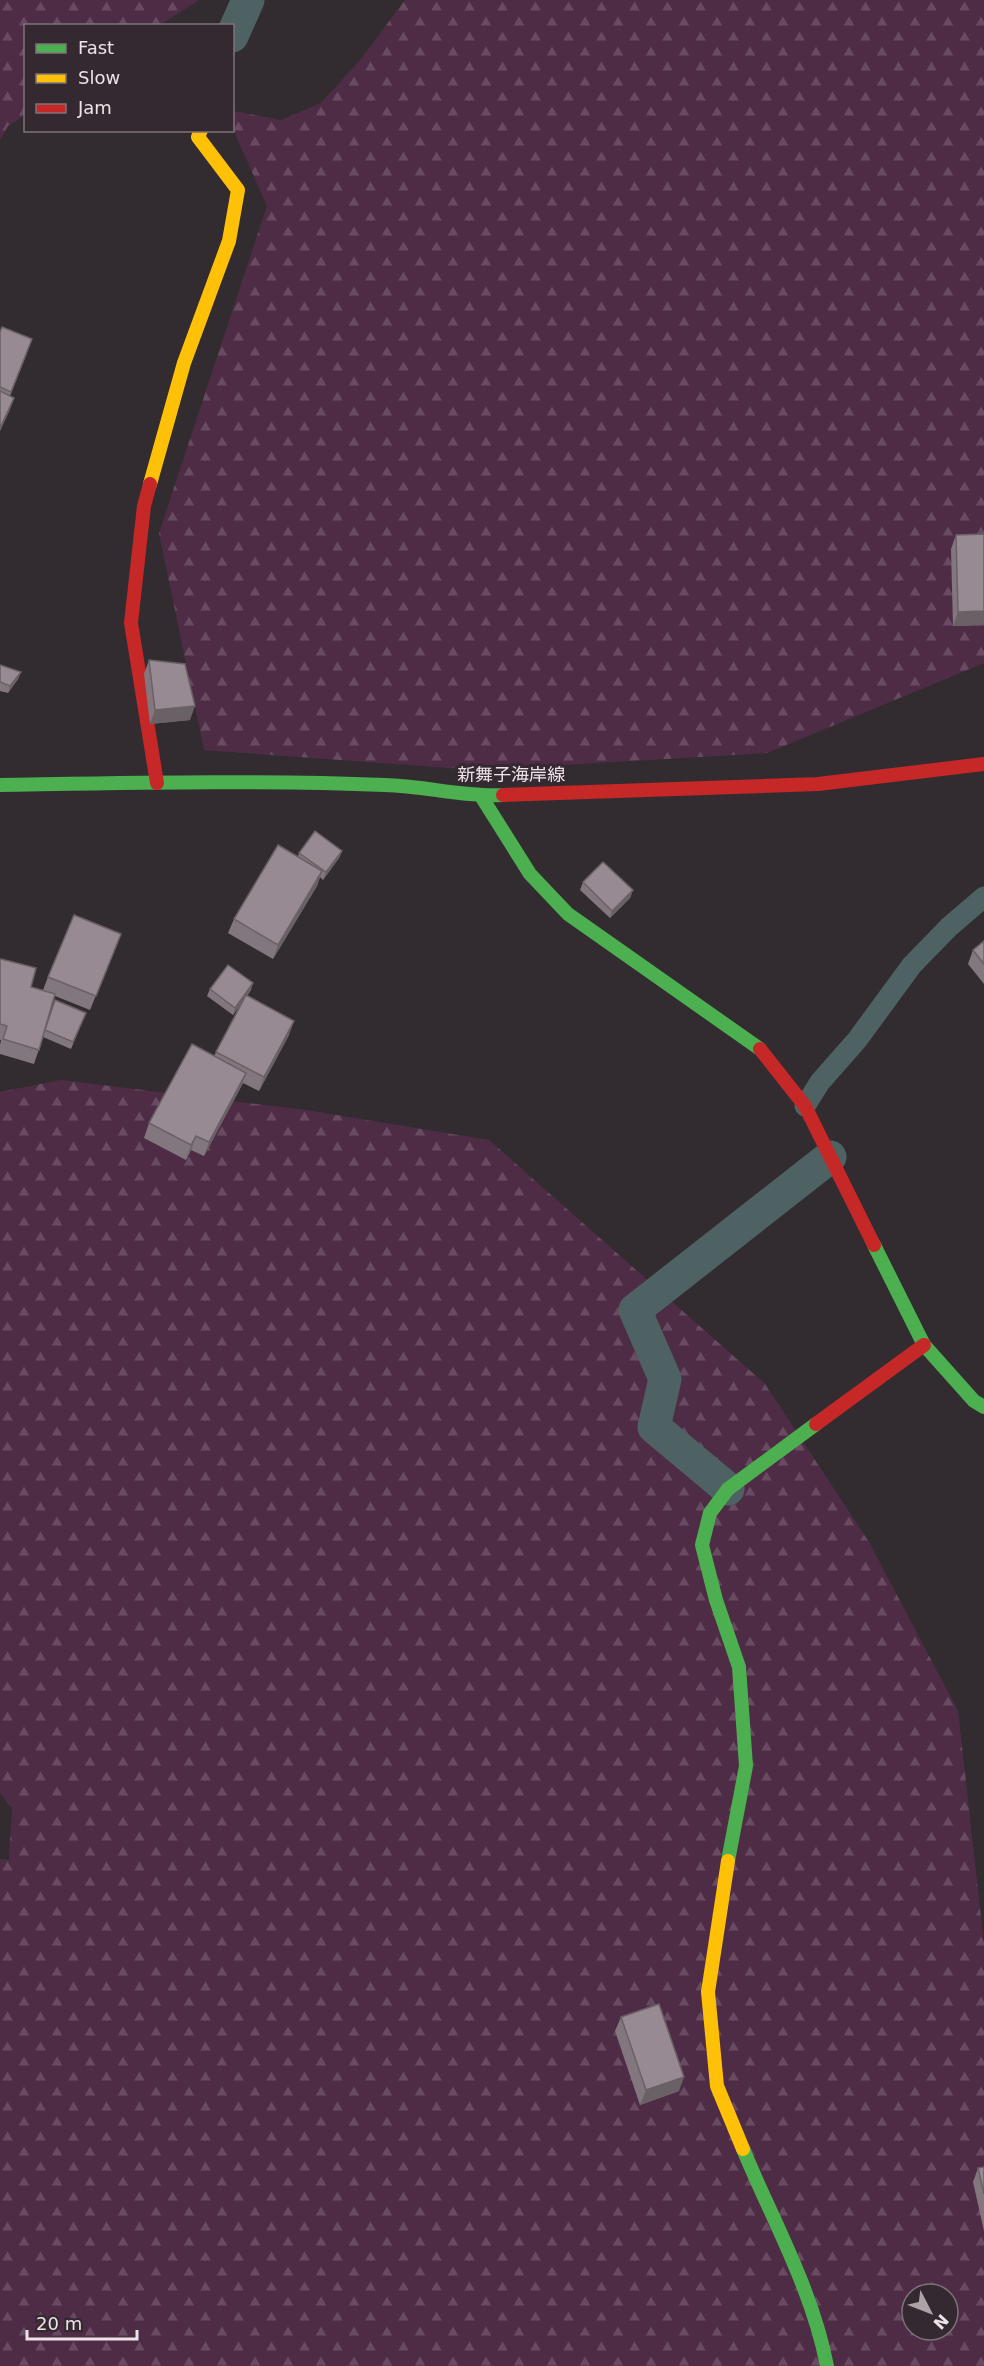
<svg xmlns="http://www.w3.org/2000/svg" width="984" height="2366" font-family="'DejaVu Sans','Noto Sans JP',sans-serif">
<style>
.forest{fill:url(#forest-firs);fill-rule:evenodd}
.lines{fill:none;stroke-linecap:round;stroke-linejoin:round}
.lane{stroke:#4e6263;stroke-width:21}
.street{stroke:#4e6263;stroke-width:33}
.fast{stroke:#4caf50;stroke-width:14}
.slow{stroke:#ffc107;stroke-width:14}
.jam{stroke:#c62828;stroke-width:14}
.wall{fill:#82777e}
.shaded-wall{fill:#6a6166}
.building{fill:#978a92;stroke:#6a6166;stroke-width:1.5}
.labels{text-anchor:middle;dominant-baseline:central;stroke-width:6;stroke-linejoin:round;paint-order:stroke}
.street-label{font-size:18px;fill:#ece3e9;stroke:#352931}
</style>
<defs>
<pattern id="forest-firs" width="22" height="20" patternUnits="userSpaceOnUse" patternTransform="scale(1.5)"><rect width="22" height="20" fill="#4f2c46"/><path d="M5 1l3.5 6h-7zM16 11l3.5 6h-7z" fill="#684a61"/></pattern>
</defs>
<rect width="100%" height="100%" fill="#322c30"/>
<g class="forest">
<polygon points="0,0 199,0 160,25 26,26 25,115 8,126 0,140"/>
<polygon points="405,0 984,0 984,663 767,753 478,770 204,750 159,533 267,206 233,129 233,111 281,120 321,103 361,59"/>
<path d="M61 1080 306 1110 489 1140 765 1384 869 1542 958 1711 984 1944V2366H0V1859L9 1860 12 1808 0 1793V1092ZM912 2294H948V2330H912Z"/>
</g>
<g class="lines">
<polyline class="lane" points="805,1106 820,1082 857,1040 912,965 949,927 984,897"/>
<g class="street">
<polyline points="232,36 248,0"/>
<polyline points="728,1489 654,1427 665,1379 635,1310 830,1157"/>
</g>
<g class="fast">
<path d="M0 785C128 783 257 780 385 785 425 786 463 797 503 795"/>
<polyline points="481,796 530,874 568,914 760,1049"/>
<polyline points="874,1245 924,1345 974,1401 984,1407"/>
<polyline points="728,1861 746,1766 739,1667 716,1600 702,1545 710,1513 728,1489 816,1424"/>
<path d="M743 2149C773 2221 812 2289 827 2366"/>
</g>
<g class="slow">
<polyline points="150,484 184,363 229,241 238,190 198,137 201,130"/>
<polyline points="728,1861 708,1992 717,2086 743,2149"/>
</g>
<g class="jam">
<polyline points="150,484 144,506 131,623 157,783"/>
<polyline points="503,795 818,784 984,764"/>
<polyline points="760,1049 805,1106 874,1245"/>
<polyline points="816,1424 924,1345"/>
</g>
</g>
<g class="wall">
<polygon points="0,332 27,353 10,396 14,398 0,431"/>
<polygon points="956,535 984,625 953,626 951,549"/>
<polygon points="149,660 190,720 150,724 144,674"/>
<polygon points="0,665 21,672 18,679 8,693 0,691"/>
<polygon points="342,851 339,858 323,880 320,877 317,886 273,959 228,933 234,919 298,857 299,853"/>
<polygon points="583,882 633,890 630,898 610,918 580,890"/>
<polygon points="121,934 90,1010 55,996 49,1015 83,1020 71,1049 43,1037 34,1064 0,1054 0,1045 1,1040 0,1040 0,960 31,987 43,990 48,977"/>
<polygon points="984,941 984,984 968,964 973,950"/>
<polygon points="210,989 251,990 247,996 289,1035 259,1091 243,1083 204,1156 191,1150 186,1160 144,1138 149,1123 214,1056 241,1004 233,1015 207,996"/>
<polygon points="621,2017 679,2091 640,2105 615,2031"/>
<polygon points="984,2167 984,2231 973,2182 978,2168"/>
</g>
<g class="shaded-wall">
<polygon points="14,398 9,412 0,431 0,428"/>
<polygon points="984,611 984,625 953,626 958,612"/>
<polygon points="21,672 18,679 8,693 10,686"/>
<polygon points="195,706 190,720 150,724 155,710"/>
<polygon points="342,851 339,858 323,880 326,872"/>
<polygon points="322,871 317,886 273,959 278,945"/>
<polygon points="633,890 630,898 610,918 612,911"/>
<polygon points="253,983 251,990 233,1015 235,1008"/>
<polygon points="294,1021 289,1035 259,1091 264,1077"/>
<polygon points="246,1073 241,1087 204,1156 209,1142"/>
<polygon points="196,1136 191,1150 186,1160 191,1145"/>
<polygon points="684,2077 679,2091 640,2105 646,2090"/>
</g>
<g class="building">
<polygon points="2,327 32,339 11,392 0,387 0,332"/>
<polygon points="0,391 14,398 0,428"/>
<polygon points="984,534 984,611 958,612 956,535"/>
<polygon points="149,660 185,664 195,706 155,710"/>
<polygon points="0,665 21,672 10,686 0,682"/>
<polygon points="315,831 342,851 326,872 299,853"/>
<polygon points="278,845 322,871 278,945 234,919"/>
<polygon points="603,862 633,890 612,911 583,882"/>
<polygon points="74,915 121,934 96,996 48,977"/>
<polygon points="984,941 984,964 973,950"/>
<polygon points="1,959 36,968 31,987 55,994 39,1050 3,1039 7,1026 0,1024 0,960"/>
<polygon points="228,965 253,983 235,1008 210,989"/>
<polygon points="246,995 294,1021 264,1077 216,1052"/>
<polygon points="55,1000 86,1013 73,1042 45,1030"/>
<polygon points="192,1044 246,1073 209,1142 196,1136 191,1145 149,1123"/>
<polygon points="659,2004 684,2077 646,2090 621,2017"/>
<polygon points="984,2167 984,2194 978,2168"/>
</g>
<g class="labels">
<g class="street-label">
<text x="511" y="774">新舞子海岸線</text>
</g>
</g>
<rect x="24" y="24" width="210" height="108" fill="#352931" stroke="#7e737b" stroke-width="1.5"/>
<rect x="36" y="44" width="30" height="9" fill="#4caf50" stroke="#7e737b" stroke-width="1.5"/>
<text x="78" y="54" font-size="18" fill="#ece3e9">Fast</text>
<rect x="36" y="74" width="30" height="9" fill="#ffc107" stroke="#7e737b" stroke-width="1.5"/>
<text x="78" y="84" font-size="18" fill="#ece3e9">Slow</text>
<rect x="36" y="104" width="30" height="9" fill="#c62828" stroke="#7e737b" stroke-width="1.5"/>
<text x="78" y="114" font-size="18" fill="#ece3e9">Jam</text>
<g transform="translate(930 2312) rotate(132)"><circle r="28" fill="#352931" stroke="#7e737b" stroke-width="1.5"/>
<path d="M0-4.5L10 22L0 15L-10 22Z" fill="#aba3a8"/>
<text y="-9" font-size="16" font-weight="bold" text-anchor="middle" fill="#ece3e9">N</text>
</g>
<path d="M27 2330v9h110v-9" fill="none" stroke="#ece3e9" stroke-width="3"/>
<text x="36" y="2330" font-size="18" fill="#ece3e9" stroke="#352931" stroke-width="4.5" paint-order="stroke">20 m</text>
</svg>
